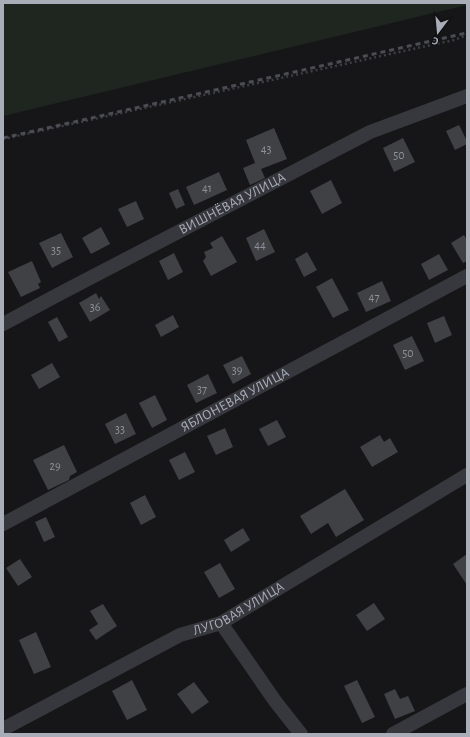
<svg xmlns="http://www.w3.org/2000/svg" width="470" height="737" font-family="'Alegreya Sans',sans-serif">
<style>
.green{fill:#1e261f}
.building{fill:#404145}
.lines{fill:none;stroke-linecap:round;stroke-linejoin:round}
.path{stroke:#3d3f44;stroke-width:2.5;stroke-dasharray:2 3;stroke-linecap:butt}
.minor{stroke:#37383d;stroke-width:14}
.rail{stroke:#4a4c52;stroke-width:3;stroke-dasharray:5 4;stroke-linecap:butt}
.labels{text-anchor:middle;dominant-baseline:central;stroke-width:3;stroke-linejoin:round;paint-order:stroke}
.number-label{font-size:12px;fill:#8e929b}
.street-label{font-size:14px;fill:#a8adb8;stroke:#111113}
</style>
<rect width="100%" height="100%" fill="#161618"/>
<polygon class="green" points="3,3 467,3 467,5 3,116"/>
<g class="building">
<polygon points="459,125 467,141 467,144 455,150 446,131"/>
<polygon points="274,128 287,159 261,169 265,178 250,185 243,168 255,163 246,140"/>
<polygon points="403,138 415,162 394,172 383,148"/>
<polygon points="219,172 227,190 194,205 186,187"/>
<polygon points="331,180 342,203 322,214 310,191"/>
<polygon points="178,189 185,205 176,209 169,193"/>
<polygon points="136,201 144,219 127,227 118,209"/>
<polygon points="101,227 110,244 91,254 82,238"/>
<polygon points="264,229 275,252 256,261 246,238"/>
<polygon points="61,233 73,257 52,268 39,243"/>
<polygon points="464,235 467,240 467,261 463,263 451,243"/>
<polygon points="222,236 237,262 211,276 203,261 206,257 204,252 213,248 210,243"/>
<polygon points="307,252 317,270 304,277 295,259"/>
<polygon points="174,253 183,272 168,280 159,261"/>
<polygon points="439,254 448,270 429,280 421,264"/>
<polygon points="32,261 41,282 38,284 40,288 21,297 8,272"/>
<polygon points="332,278 349,310 333,318 316,287"/>
<polygon points="382,281 391,301 366,312 357,293"/>
<polygon points="96,293 99,299 101,296 110,310 90,322 79,303"/>
<polygon points="173,315 179,327 161,337 155,325"/>
<polygon points="444,316 452,335 435,343 427,323"/>
<polygon points="57,317 68,337 59,342 48,322"/>
<polygon points="412,336 424,361 405,370 393,345"/>
<polygon points="242,356 251,374 233,384 223,365"/>
<polygon points="52,363 60,377 39,389 31,375"/>
<polygon points="208,374 217,393 196,403 187,385"/>
<polygon points="155,395 167,420 152,428 139,403"/>
<polygon points="126,413 136,434 115,444 105,424"/>
<polygon points="277,420 286,437 268,446 259,429"/>
<polygon points="225,428 233,447 216,455 207,436"/>
<polygon points="380,435 384,442 390,438 398,452 372,467 360,447"/>
<polygon points="64,445 77,472 70,476 69,480 48,490 33,460"/>
<polygon points="185,452 195,472 179,480 169,460"/>
<polygon points="345,489 364,520 336,537 328,523 311,534 300,516"/>
<polygon points="145,495 156,517 141,525 130,503"/>
<polygon points="46,517 55,537 44,542 35,522"/>
<polygon points="243,528 250,540 231,552 224,540"/>
<polygon points="467,554 467,585 453,564"/>
<polygon points="20,559 32,577 18,586 6,568"/>
<polygon points="220,563 235,589 219,598 204,572"/>
<polygon points="374,603 385,619 367,631 356,615"/>
<polygon points="103,604 117,626 96,640 89,630 98,624 90,611"/>
<polygon points="36,632 51,667 34,674 19,640"/>
<polygon points="132,680 147,710 127,720 112,691"/>
<polygon points="357,680 375,717 362,723 344,686"/>
<polygon points="194,682 209,702 192,714 177,694"/>
<polygon points="395,689 400,699 408,696 415,711 395,719 384,694"/>
</g>
<g class="lines">
<polyline class="path" points="3,139 454,40 467,35"/>
<g class="minor">
<path id="s1" d="M3 324 63 292 370 132 467 96"/>
<path id="s2" d="M3 524 467 276"/>
<polyline points="221,623 275,701 301,734"/>
<path id="s3" d="M3 729 180 635 221 623 467 475"/>
<polyline points="393,734 467,694"/>
</g>
<polyline class="rail" points="3,138 462,34 467,33"/>
</g>
<g class="labels">
<g class="number-label">
<text x="266" y="149">43</text>
<text x="399" y="155">50</text>
<text x="207" y="188">41</text>
<text x="260" y="245">44</text>
<text x="56" y="250">35</text>
<text x="374" y="297">47</text>
<text x="95" y="307">36</text>
<text x="408" y="353">50</text>
<text x="237" y="370">39</text>
<text x="202" y="389">37</text>
<text x="120" y="429">33</text>
<text x="55" y="466">29</text>
</g>
<g class="street-label">
<text stroke="none"><textPath href="#s1" startOffset="259">ВИШНЁВАЯ УЛИЦА</textPath></text>
<text stroke="none"><textPath href="#s2" startOffset="263">ЯБЛОНЕВАЯ УЛИЦА</textPath></text>
<text stroke="none"><textPath href="#s3" startOffset="265">ЛУГОВАЯ УЛИЦА</textPath></text>
</g>
</g>
<rect width="470" height="737" fill="none" stroke="#a8adb8" stroke-width="8"/>
<g transform="translate(438 32) rotate(196)" stroke="#111113" stroke-width="3" paint-order="stroke">
<path d="M0-3L7 15L0 10L-7 15Z" fill="#a8adb8"/>
<text y="-6" font-size="11" font-weight="bold" text-anchor="middle" fill="#a8adb8">С</text>
</g>
</svg>
